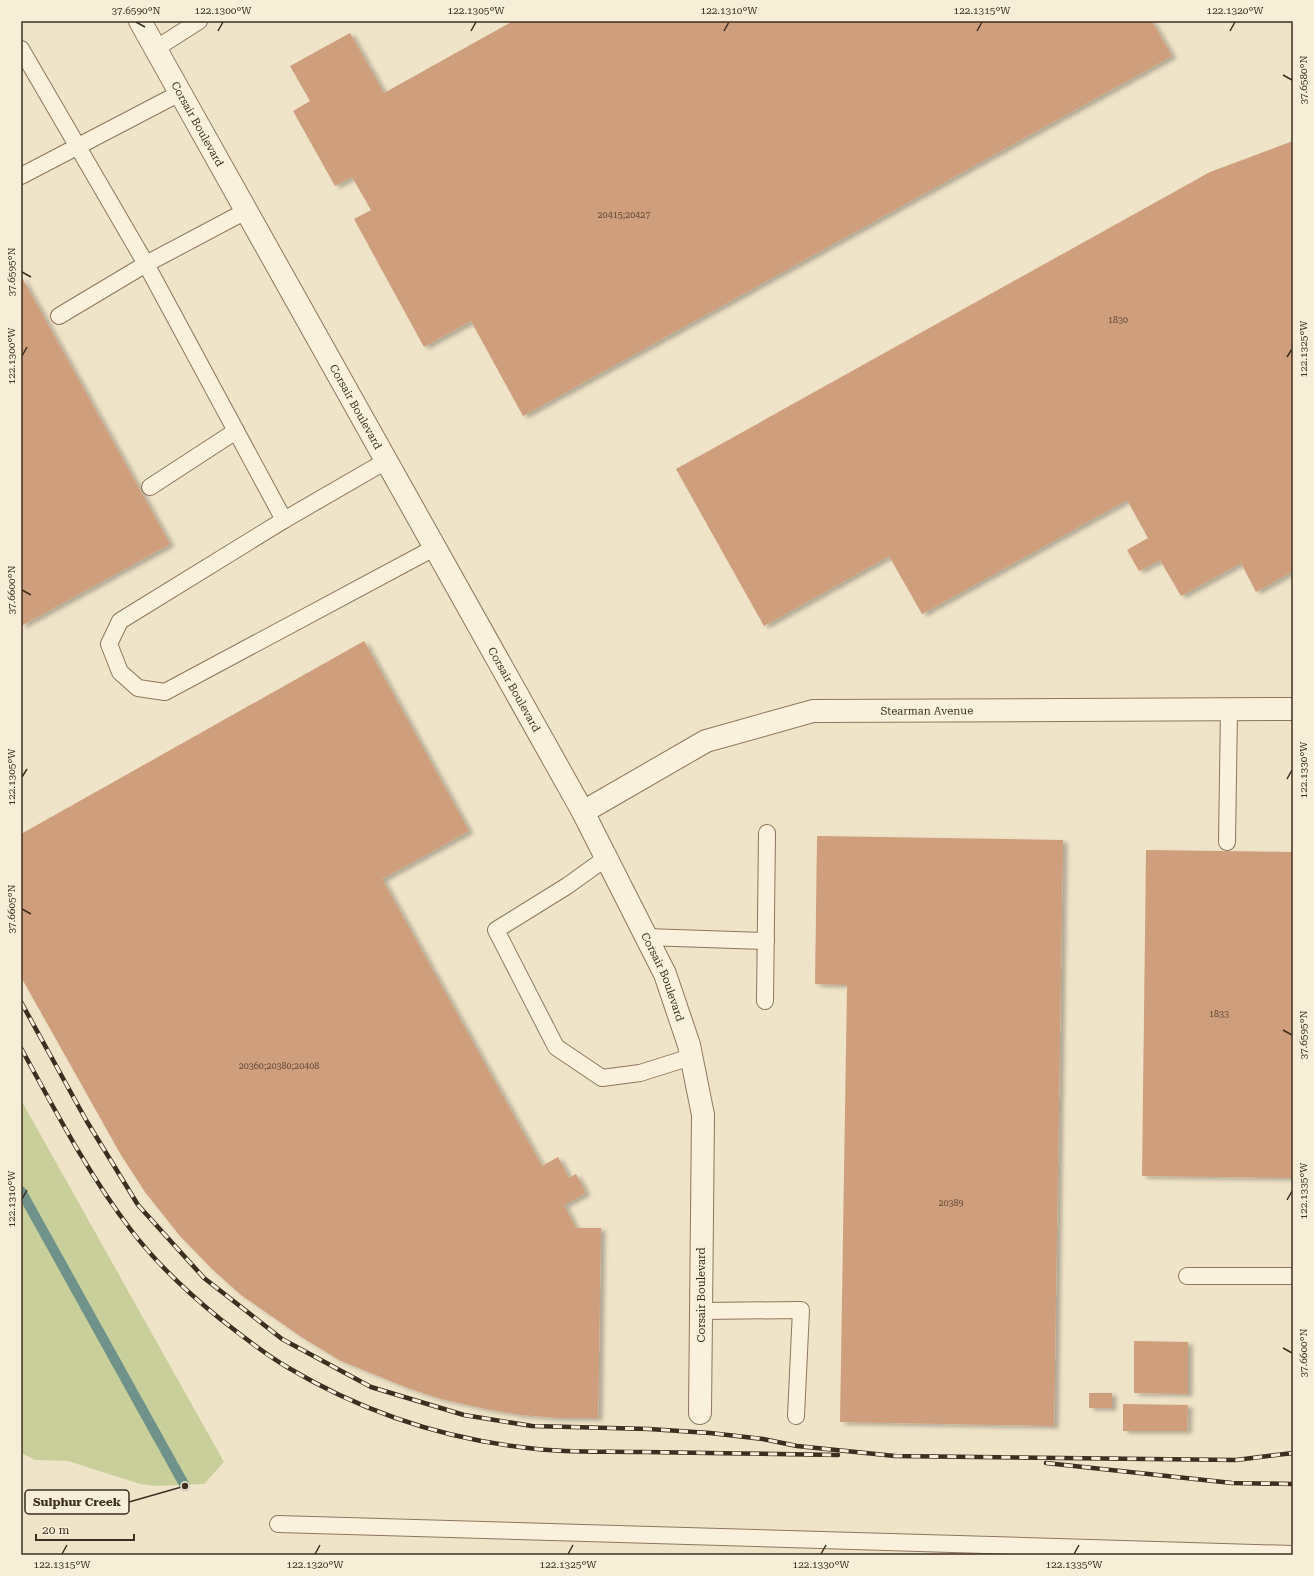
<svg xmlns="http://www.w3.org/2000/svg" width="1314" height="1576" font-family="'Roboto Serif',serif">
<style>
.green{fill:#c9cf9b}
.lines{fill:none;stroke-linecap:round;stroke-linejoin:round}
.stream{stroke:#6f938a;stroke-width:10}
.building{fill:#cf9f7d;filter:url(#shadow)}
.service-casing{stroke:#8d765c;stroke-width:18}
.minor-casing{stroke:#8d765c;stroke-width:24}
.service{stroke:#faf1dc;stroke-width:16}
.minor{stroke:#faf1dc;stroke-width:22}
.rail-casing{stroke:#3d2e20;stroke-width:4.5}
.rail{stroke:#f7eed8;stroke-width:3;stroke-dasharray:9;stroke-linecap:butt}
.ticks{fill:none;stroke:#3d2e20;stroke-width:1.5}
.labels{text-anchor:middle;dominant-baseline:central;stroke-width:4;stroke-linejoin:round;paint-order:stroke}
.number-label{font-size:9px;fill:#624a37}
.street-label{font-size:11px;fill:#3d2e20;stroke:#f7eed8}
.leader{fill:none;stroke:#3d2e20;stroke-width:1.5}
.callout-dot{fill:#3d2e20;stroke:#f7eed8;stroke-width:1.5}
.callout{fill:#f7eed8;stroke:#3d2e20;stroke-width:1.5}
.callout-label{font-size:12px;text-anchor:middle;font-weight:bold;fill:#3d2e20}
.neatline{fill:none;stroke:#3d2e20;stroke-width:1.5}
.ticks-label{font-size:10px;text-anchor:middle;fill:#3d2e20}
</style>
<defs>
<filter id="shadow"><feDropShadow dx="4.5" dy="2.5" stdDeviation="2" flood-color="#0004"/></filter>
</defs>
<rect width="100%" height="100%" fill="#f0e4c8"/>
<polygon class="green" points="21,1100 224,1462 204,1484 156,1486 140,1484 68,1461 35,1460 21,1453"/>
<g class="lines">
<polyline class="stream" points="21,1191 185,1486"/>
</g>
<g class="building">
<polygon points="513,21 1152,21 1172,56 523,416 471,321 424,347 354,219 371,210 352,177 335,186 293,111 310,101 290,66 350,33 384,93"/>
<polygon points="1293,141 1293,571 1256,592 1241,563 1181,596 1160,560 1139,571 1127,550 1148,538 1127,500 922,614 889,556 764,626 676,469 1210,172"/>
<polygon points="21,276 170,544 21,626"/>
<polygon points="364,641 469,831 382,879 542,1166 558,1157 569,1178 576,1174 586,1193 564,1205 576,1228 601,1228 598,1418 559,1418 521,1415 486,1409 441,1399 405,1387 339,1360 303,1338 241,1295 212,1269 180,1236 145,1192 121,1155 21,977 21,834"/>
<polygon points="817,836 1063,840 1054,1426 840,1422 847,985 815,984"/>
<polygon points="1146,850 1293,852 1293,1178 1142,1176"/>
<polygon points="1134,1341 1188,1342 1188,1394 1134,1393"/>
<rect x="1089" y="1393" width="23" height="15"/>
<polygon points="1123,1404 1188,1405 1187,1431 1123,1431"/>
</g>
<g class="lines">
<defs>
<g id="service">
<polyline points="21,49 146,264 284,520 386,461"/>
<polyline points="155,49 199,21"/>
<polyline points="21,176 180,93"/>
<polyline points="59,316 146,264 246,211"/>
<polyline points="150,487 236,431"/>
<polyline points="284,520 120,621 109,644 120,672 138,688 165,692 434,548"/>
<polyline points="1227,842 1229,709"/>
<polyline points="606,858 567,886 496,930 556,1047 602,1078 640,1073 691,1057"/>
<polyline points="646,937 766,941"/>
<polyline points="765,1001 767,833"/>
<polyline points="1187,1276 1293,1276"/>
<polyline points="701,1311 801,1310 796,1416"/>
<polyline points="278,1524 1293,1554"/>
</g>
<g id="minor">
<path id="s1" d="M140 21 583 812 665 974 689 1045 703 1115 700 1413"/>
<path id="s2" d="M583 812 706 741 813 711 1293 709"/>
</g>
</defs>
<use href="#service" class="service-casing"/>
<use href="#minor" class="minor-casing"/>
<use href="#service" class="service"/>
<use href="#minor" class="minor"/>
<defs>
<g id="rail">
<polyline points="21,1002 86,1120 138,1205 204,1278 282,1339 371,1387 464,1415 532,1426 649,1429 710,1433 763,1439 797,1446 895,1456 1236,1460 1293,1453"/>
<path d="M21 1048C55 1110 88 1174 131 1230 156 1263 187 1292 219 1318 241 1335 263 1353 287 1367 359 1410 438 1437 520 1447 561 1453 603 1451 644 1452 709 1453 773 1454 838 1455"/>
<polyline points="1046,1463 1232,1483 1293,1484"/>
</g>
</defs>
<use href="#rail" class="rail-casing"/>
<use href="#rail" class="rail"/>
</g>
<path class="ticks" d="M136 22 145 27M218 31 223 22M471 31 476 22M724 31 729 22M977 31 982 22M1230 31 1235 22M1283 75 1292 80M22 272 31 277M22 356 27 347M1287 357 1292 349M22 590 31 595M22 777 27 769M1287 779 1292 770M22 909 31 914M1283 1030 1292 1035M22 1199 27 1190M1287 1200 1292 1191M1283 1348 1292 1353M62 1554 67 1545M315 1554 320 1545M568 1554 573 1545M821 1554 826 1545M1074 1554 1079 1545"/>
<g class="labels">
<g class="number-label">
<text x="624" y="215">20415;20427</text>
<text x="1118" y="320">1830</text>
<text x="1219" y="1014">1833</text>
<text x="279" y="1066">20360;20380;20408</text>
<text x="951" y="1203">20389</text>
</g>
<g class="street-label">
<text stroke="none"><textPath href="#s1" startOffset="118">Corsair Boulevard</textPath></text>
<text stroke="none"><textPath href="#s1" startOffset="442">Corsair Boulevard</textPath></text>
<text stroke="none"><textPath href="#s1" startOffset="766">Corsair Boulevard</textPath></text>
<text stroke="none"><textPath href="#s2" startOffset="367">Stearman Avenue</textPath></text>
<text stroke="none"><textPath href="#s1" startOffset="1090">Corsair Boulevard</textPath></text>
<text transform="translate(701 1295) rotate(-90)">Corsair Boulevard</text>
</g>
</g>
<path class="leader" d="M185 1486L129 1502"/>
<circle class="callout-dot" cx="185" cy="1486" r="4"/>
<rect class="callout" x="25" y="1490" width="104" height="24" rx="4"/>
<g class="callout-label">
<text x="77" y="1506">Sulphur Creek</text>
</g>
<rect width="1314" height="1576" fill="none" stroke="#f7eed8" stroke-width="44"/>
<path d="M36 1534v6h98v-6" fill="none" stroke="#3d2e20" stroke-width="2"/>
<text x="42" y="1534" font-size="12" fill="#3d2e20" stroke="#f7eed8" stroke-width="3" paint-order="stroke">20 m</text>
<rect x="22" y="22" width="1270" height="1532" class="neatline"/>
<g class="ticks-label">
<text x="136" y="14">37.6590°N</text>
<text x="223" y="14">122.1300°W</text>
<text x="476" y="14">122.1305°W</text>
<text x="729" y="14">122.1310°W</text>
<text x="982" y="14">122.1315°W</text>
<text x="1235" y="14">122.1320°W</text>
<text transform="translate(1303 80) rotate(-90)" y="4">37.6580°N</text>
<text transform="translate(11 272) rotate(-90)" y="4">37.6595°N</text>
<text transform="translate(1303 349) rotate(-90)" y="4">122.1325°W</text>
<text transform="translate(11 356) rotate(-90)" y="4">122.1300°W</text>
<text transform="translate(11 590) rotate(-90)" y="4">37.6600°N</text>
<text transform="translate(1303 770) rotate(-90)" y="4">122.1330°W</text>
<text transform="translate(11 777) rotate(-90)" y="4">122.1305°W</text>
<text transform="translate(11 909) rotate(-90)" y="4">37.6605°N</text>
<text transform="translate(1303 1035) rotate(-90)" y="4">37.6595°N</text>
<text transform="translate(1303 1191) rotate(-90)" y="4">122.1335°W</text>
<text transform="translate(11 1199) rotate(-90)" y="4">122.1310°W</text>
<text transform="translate(1303 1353) rotate(-90)" y="4">37.6600°N</text>
<text x="62" y="1568">122.1315°W</text>
<text x="315" y="1568">122.1320°W</text>
<text x="568" y="1568">122.1325°W</text>
<text x="821" y="1568">122.1330°W</text>
<text x="1074" y="1568">122.1335°W</text>
</g>
</svg>
